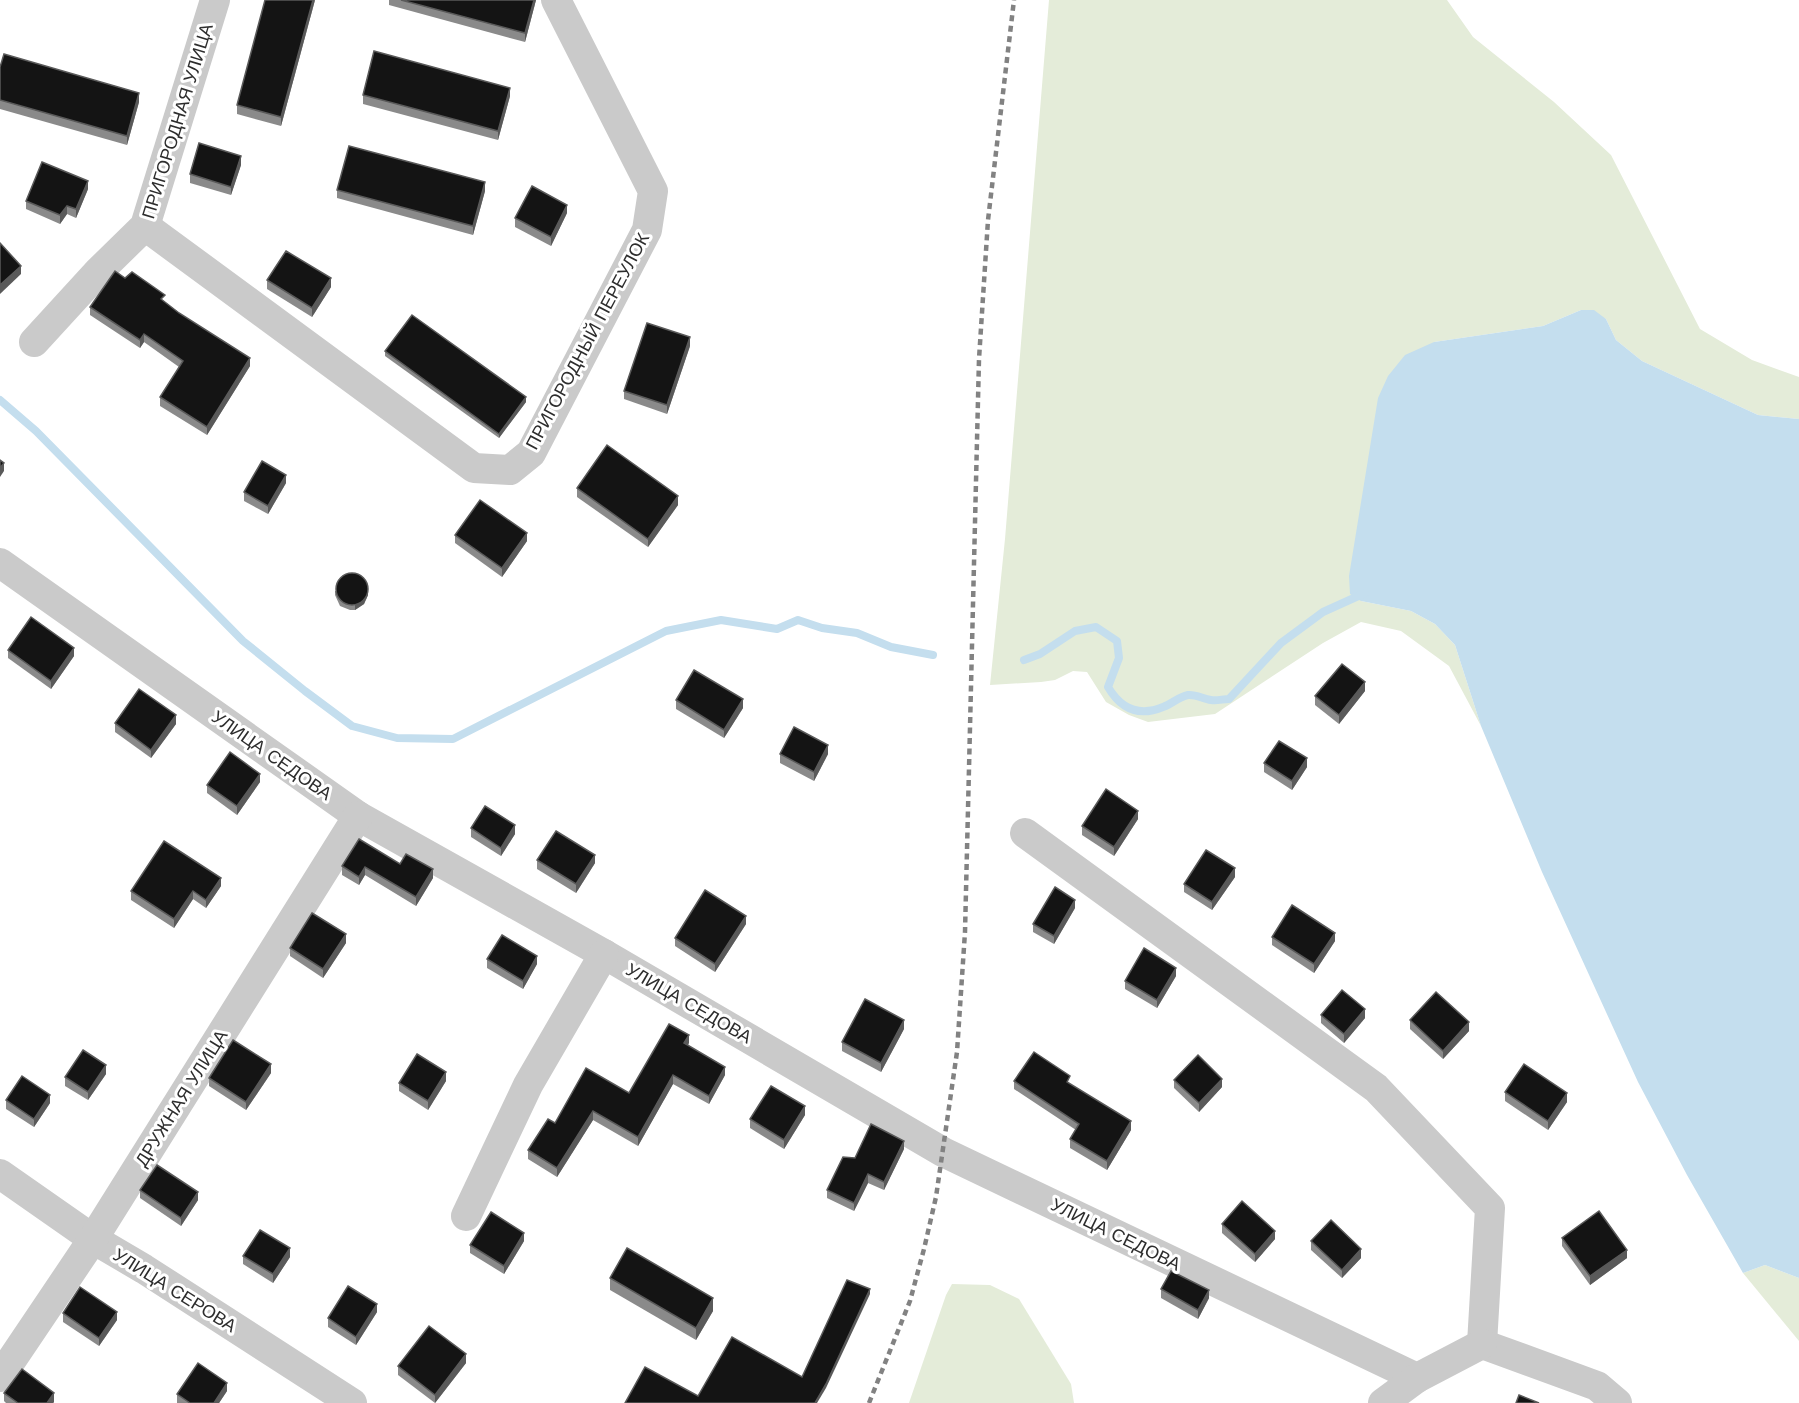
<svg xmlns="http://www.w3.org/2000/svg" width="1799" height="1403" font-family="'Work Sans',sans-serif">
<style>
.green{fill:#e4ecd9}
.water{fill:#c4deee}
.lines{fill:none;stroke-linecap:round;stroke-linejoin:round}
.stream{stroke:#c4deee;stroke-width:8}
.minor{stroke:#cacaca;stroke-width:30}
.rail{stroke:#828282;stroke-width:4.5;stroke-dasharray:6 4.5;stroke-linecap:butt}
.wall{fill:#8a8a8a}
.shaded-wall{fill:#5a5a5a}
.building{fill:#141414;stroke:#5a5a5a;stroke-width:1.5}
.labels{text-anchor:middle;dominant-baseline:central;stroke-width:6;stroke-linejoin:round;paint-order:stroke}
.street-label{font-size:18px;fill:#2d2d2d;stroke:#fff}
</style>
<rect width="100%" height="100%" fill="#fff"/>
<g class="green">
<polygon points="1049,0 1447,0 1473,37 1554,102 1611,155 1700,329 1752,360 1799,377 1799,419 1758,415 1642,361 1616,340 1606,319 1581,310 1543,326 1434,342 1361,601 1411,611 1435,624 1455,645 1481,726 1449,666 1401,631 1361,622 1323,643 1215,714 1148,722 1129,715 1106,702 1087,672 1073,671 1055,680 1041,682 990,685 1005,539"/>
<polygon points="1765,1265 1799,1278 1799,1341 1743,1273"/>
<polygon points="952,1284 990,1285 1019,1299 1071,1384 1074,1403 909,1403 946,1295"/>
</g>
<polygon class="water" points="1581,310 1594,310 1606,319 1616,340 1642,361 1758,415 1799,419 1799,1278 1765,1265 1743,1273 1687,1175 1638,1082 1542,872 1481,726 1455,645 1435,624 1411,611 1361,601 1350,594 1349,576 1378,398 1388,376 1405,355 1434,342 1543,326"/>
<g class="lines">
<g class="stream">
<polyline points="0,400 36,431 243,641 305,691 352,726 397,738 453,739 666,631 721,620 777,629 798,620 822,628 857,633 891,647 933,655"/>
<path d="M1024 660 1040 654 1075 631 1096 627 1117 641 1119 658 1108 687C1121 709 1139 717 1163 707 1172 704 1178 697 1188 695 1196 694 1203 699 1211 700 1217 701 1223 699 1229 699L1281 643 1323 612 1365 593"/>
</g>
<g class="minor">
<polyline points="145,226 474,468 510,470 531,453 647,230 653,191 556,0"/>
<polyline points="34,342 99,271 145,226 215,0"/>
<polyline points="0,563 358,816 604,954 943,1152 1417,1378"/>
<polyline points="1025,833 1376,1088 1490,1208 1482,1344"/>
<polyline points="0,1174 93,1239 144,1269 352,1403"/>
<polyline points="466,1216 528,1085 604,954"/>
<polyline points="1482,1344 1597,1386 1617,1403"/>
<polyline points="0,1377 93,1239 358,816"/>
<polyline points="1383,1403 1417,1378 1482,1344"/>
</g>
<polyline class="rail" points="869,1403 910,1301 924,1249 936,1197 957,1052 965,932 979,359 988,220 1014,0"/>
</g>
<g class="wall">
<polygon points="315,0 281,126 237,114 237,105"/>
<polygon points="389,0 536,0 525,42 389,5"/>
<polygon points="0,67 139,102 127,145 0,109"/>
<polygon points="363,95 510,96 498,140 363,104"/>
<polygon points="241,165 231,195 190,183 190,174"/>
<polygon points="88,189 76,218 67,214 60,224 26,209 26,201"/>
<polygon points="337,190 485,191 473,235 337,198"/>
<polygon points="567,213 551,246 515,227 515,218"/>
<polygon points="267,280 331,287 312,317 267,289"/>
<polygon points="165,302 250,366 207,435 160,406 160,397 179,367 144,342 140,348 90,315 90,307"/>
<polygon points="690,346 667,414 624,399 624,391"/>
<polygon points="385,351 526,402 499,438 385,356"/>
<polygon points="286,483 268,514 244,501 244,492"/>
<polygon points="577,488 678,505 648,547 577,497"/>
<polygon points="455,535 527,541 502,577 455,543"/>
<polygon points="335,591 368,595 364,604 355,610 350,610 340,606 335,595"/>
<polygon points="8,650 74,656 51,689 8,658"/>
<polygon points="1365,691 1339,724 1315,705 1315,696"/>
<polygon points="676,700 743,708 724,738 676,709"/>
<polygon points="115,723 176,724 151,758 115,732"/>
<polygon points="780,754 828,754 814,781 780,763"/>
<polygon points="1264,763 1307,767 1292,790 1264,772"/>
<polygon points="260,782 237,815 207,793 207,785"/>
<polygon points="1138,819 1114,856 1082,835 1082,826"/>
<polygon points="471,828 515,834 501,856 471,837"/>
<polygon points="537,860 595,863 576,893 537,869"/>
<polygon points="400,864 433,878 416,906 365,875 359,885 342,875 342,866"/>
<polygon points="1235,877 1212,910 1184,892 1184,884"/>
<polygon points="221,886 206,908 193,899 174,928 131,900 131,891"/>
<polygon points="1075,908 1054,944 1033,932 1033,924"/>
<polygon points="746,924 715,972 675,946 675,938"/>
<polygon points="1272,937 1335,941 1314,973 1272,945"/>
<polygon points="346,943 323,978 290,956 290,948"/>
<polygon points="487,959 537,964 523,989 487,968"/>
<polygon points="1176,976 1157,1008 1125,989 1125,981"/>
<polygon points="1321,1015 1365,1018 1344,1043 1321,1023"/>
<polygon points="1410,1020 1469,1031 1443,1059 1410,1029"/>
<polygon points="904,1029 881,1072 842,1051 842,1042"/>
<polygon points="689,1043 688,1045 725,1075 709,1104 673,1084 638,1146 593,1120 557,1177 528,1159 528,1150 555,1123 629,1093"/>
<polygon points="271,1073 246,1110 209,1086 209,1078"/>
<polygon points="106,1074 88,1100 65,1086 65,1077"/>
<polygon points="1174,1080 1222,1087 1199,1112 1174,1088"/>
<polygon points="446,1081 428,1110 399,1091 399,1083"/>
<polygon points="1014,1081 1070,1084 1131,1130 1107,1170 1070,1148 1070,1139 1076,1130 1014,1089"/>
<polygon points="1505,1092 1567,1102 1548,1130 1505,1101"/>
<polygon points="6,1100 50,1103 34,1127 6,1109"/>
<polygon points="805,1115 784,1149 750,1128 750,1119"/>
<polygon points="904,1149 884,1190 868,1183 854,1211 827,1198 827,1190 855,1158"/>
<polygon points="140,1190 198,1200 181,1226 140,1198"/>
<polygon points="1222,1224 1275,1239 1255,1262 1222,1233"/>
<polygon points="1562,1238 1627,1258 1590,1285 1562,1246"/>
<polygon points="524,1241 504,1274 470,1253 470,1245"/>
<polygon points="1311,1241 1361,1258 1342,1278 1311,1250"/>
<polygon points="243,1256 290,1257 273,1283 243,1264"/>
<polygon points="610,1278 713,1311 696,1340 610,1290"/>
<polygon points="1161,1289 1209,1298 1198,1319 1161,1298"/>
<polygon points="377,1312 356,1345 328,1327 328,1318"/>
<polygon points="63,1313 117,1320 99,1346 63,1322"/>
<polygon points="466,1363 435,1403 398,1375 398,1366"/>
<polygon points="227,1391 219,1403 177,1403 177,1394"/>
<polygon points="4,1393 54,1402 53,1403 6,1403 4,1401"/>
</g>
<g class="shaded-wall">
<polygon points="313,0 315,0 281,126 281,117"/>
<polygon points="534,0 536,0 525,42 525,33"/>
<polygon points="510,88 510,96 498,140 498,131"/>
<polygon points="139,93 139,102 127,145 127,136"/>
<polygon points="241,156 241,165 231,195 231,187"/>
<polygon points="88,181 88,189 76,218 76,209"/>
<polygon points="485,182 485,191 473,235 473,226"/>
<polygon points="567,205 567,213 551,246 551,237"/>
<polygon points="67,206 67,214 60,224 60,215"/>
<polygon points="21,266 21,274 0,294 0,285"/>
<polygon points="331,278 331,287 312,317 312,308"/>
<polygon points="144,334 144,342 140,348 140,340"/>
<polygon points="690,337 690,346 667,414 667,405"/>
<polygon points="250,358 250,366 207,435 207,427"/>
<polygon points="526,397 526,402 499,438 499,434"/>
<polygon points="4,463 4,471 0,477 0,468"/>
<polygon points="286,475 286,483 268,514 268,506"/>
<polygon points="678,496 678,505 648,547 648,539"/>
<polygon points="527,533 527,541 502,577 502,568"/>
<polygon points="368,591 368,595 364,604 355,610 355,605"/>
<polygon points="74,648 74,656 51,689 51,681"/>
<polygon points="1365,682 1365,691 1339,724 1339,715"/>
<polygon points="743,699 743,708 724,738 724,730"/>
<polygon points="176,715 176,724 151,758 151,750"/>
<polygon points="828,745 828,754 814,781 814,772"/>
<polygon points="1307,758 1307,767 1292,790 1292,781"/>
<polygon points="260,774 260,782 237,815 237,806"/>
<polygon points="1138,811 1138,819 1114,856 1114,847"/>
<polygon points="515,825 515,834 501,856 501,848"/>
<polygon points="595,855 595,863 576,893 576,884"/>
<polygon points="365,867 365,875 359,885 359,877"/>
<polygon points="1235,868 1235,877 1212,910 1212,902"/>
<polygon points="433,869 433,878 416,906 416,897"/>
<polygon points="221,878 221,886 206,908 206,900"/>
<polygon points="193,891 193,899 174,928 174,919"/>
<polygon points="1075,900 1075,908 1054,944 1054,936"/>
<polygon points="746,916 746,924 715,972 715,964"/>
<polygon points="1335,933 1335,941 1314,973 1314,964"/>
<polygon points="346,934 346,943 323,978 323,969"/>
<polygon points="537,956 537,964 523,989 523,981"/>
<polygon points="1176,968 1176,976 1157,1008 1157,1000"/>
<polygon points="1365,1009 1365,1018 1344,1043 1344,1034"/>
<polygon points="904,1020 904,1029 881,1072 881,1063"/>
<polygon points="1469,1022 1469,1031 1443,1059 1443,1051"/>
<polygon points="689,1035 689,1043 684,1052 684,1043"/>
<polygon points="271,1064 271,1073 246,1110 246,1102"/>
<polygon points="106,1065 106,1074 88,1100 88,1092"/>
<polygon points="725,1067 725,1075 709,1104 709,1096"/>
<polygon points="446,1072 446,1081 428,1110 428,1101"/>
<polygon points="673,1075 673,1084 638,1146 638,1137"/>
<polygon points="1222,1079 1222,1087 1199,1112 1199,1103"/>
<polygon points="1567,1093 1567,1102 1548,1130 1548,1121"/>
<polygon points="50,1095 50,1103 34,1127 34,1119"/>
<polygon points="805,1106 805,1115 784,1149 784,1140"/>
<polygon points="593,1111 593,1120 557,1177 557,1168"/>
<polygon points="1131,1121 1131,1130 1107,1170 1107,1161"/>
<polygon points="904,1141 904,1149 884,1190 884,1182"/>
<polygon points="868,1174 868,1183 854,1211 854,1203"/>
<polygon points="198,1192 198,1200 181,1226 181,1218"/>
<polygon points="1275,1231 1275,1239 1255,1262 1255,1254"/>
<polygon points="524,1233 524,1241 504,1274 504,1266"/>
<polygon points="290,1248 290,1257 273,1283 273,1274"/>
<polygon points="1361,1249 1361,1258 1342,1278 1342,1270"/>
<polygon points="1627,1250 1627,1258 1590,1285 1590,1276"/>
<polygon points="870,1289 870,1294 826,1388 817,1403 815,1403"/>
<polygon points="1209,1290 1209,1298 1198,1319 1198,1310"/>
<polygon points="713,1298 713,1311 696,1340 696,1328"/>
<polygon points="377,1304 377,1312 356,1345 356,1337"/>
<polygon points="117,1312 117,1320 99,1346 99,1338"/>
<polygon points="466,1354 466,1363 435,1403 435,1395"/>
<polygon points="227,1383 227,1391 219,1403 214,1403"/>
<polygon points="54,1393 54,1402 53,1403 47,1403"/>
</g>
<g class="building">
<polygon points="265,0 313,0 281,117 237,105"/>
<polygon points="401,0 534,0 525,33"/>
<polygon points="374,51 510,88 498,131 363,95"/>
<polygon points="4,54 139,93 127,136 0,100 0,67"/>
<polygon points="199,143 241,156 231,187 190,174"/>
<polygon points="349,146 485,182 473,226 337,190"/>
<polygon points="42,162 88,181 76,209 67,206 60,215 26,201"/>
<polygon points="532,186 567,205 551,237 515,218"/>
<polygon points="0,243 21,266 0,285"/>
<polygon points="286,251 331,278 312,308 267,280"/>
<polygon points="115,271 125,278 132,272 165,295 161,299 179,313 250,358 207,427 160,397 183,361 144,334 140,340 90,307"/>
<polygon points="412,315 526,397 499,434 385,351"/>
<polygon points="647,323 690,337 667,405 624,391"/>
<polygon points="607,445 678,496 648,539 577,488"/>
<polygon points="0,460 4,463 0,468"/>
<polygon points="262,461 286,475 268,506 244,492"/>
<polygon points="480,500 527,533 502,568 455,535"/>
<circle cx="352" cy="589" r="16"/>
<polygon points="31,617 74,648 51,681 8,650"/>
<polygon points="1342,664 1365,682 1339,715 1315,696"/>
<polygon points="694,670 743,699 724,730 676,700"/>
<polygon points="139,689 176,715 151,750 115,723"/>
<polygon points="794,727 828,745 814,772 780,754"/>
<polygon points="1279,741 1307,758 1292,781 1264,763"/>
<polygon points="230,752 260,774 237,806 207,785"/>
<polygon points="1106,789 1138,811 1114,847 1082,826"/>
<polygon points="485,806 515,825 501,848 471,828"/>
<polygon points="556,831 595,855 576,884 537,860"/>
<polygon points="359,839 400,864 406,854 433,869 416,897 365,867 359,877 342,866"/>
<polygon points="164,841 221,878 206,900 193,891 174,919 131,891"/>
<polygon points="1206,850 1235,868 1212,902 1184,884"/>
<polygon points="1055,887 1075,900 1054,936 1033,924"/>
<polygon points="705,890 746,916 715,964 675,938"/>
<polygon points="1292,905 1335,933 1314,964 1272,937"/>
<polygon points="312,913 346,934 323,969 290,948"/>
<polygon points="502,935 537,956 523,981 487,959"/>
<polygon points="1144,948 1176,968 1157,1000 1125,981"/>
<polygon points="1342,990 1365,1009 1344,1034 1321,1015"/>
<polygon points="1436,992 1469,1022 1443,1051 1410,1020"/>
<polygon points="865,999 904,1020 881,1063 842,1042"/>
<polygon points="669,1024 689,1035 684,1043 725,1067 709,1096 673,1075 638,1137 593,1111 557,1168 528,1150 548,1119 555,1123 586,1068 629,1093"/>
<polygon points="233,1040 271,1064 246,1102 209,1078"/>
<polygon points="83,1050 106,1065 88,1092 65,1077"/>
<polygon points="1034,1052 1070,1076 1067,1082 1131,1121 1107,1161 1070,1139 1079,1124 1014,1081"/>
<polygon points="417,1054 446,1072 428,1101 399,1083"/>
<polygon points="1198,1055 1222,1079 1199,1103 1174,1080"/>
<polygon points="1524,1064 1567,1093 1548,1121 1505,1092"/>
<polygon points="22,1076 50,1095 34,1119 6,1100"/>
<polygon points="771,1086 805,1106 784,1140 750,1119"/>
<polygon points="871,1124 904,1141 884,1182 868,1174 854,1203 827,1190 843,1157 855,1158"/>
<polygon points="157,1165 198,1192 181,1218 140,1190"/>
<polygon points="1242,1201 1275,1231 1255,1254 1222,1224"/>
<polygon points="1599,1211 1627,1250 1590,1276 1562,1238"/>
<polygon points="491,1212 524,1233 504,1266 470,1245"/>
<polygon points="1331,1220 1361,1249 1342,1270 1311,1241"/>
<polygon points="260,1230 290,1248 273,1274 243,1256"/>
<polygon points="627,1248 713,1298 696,1328 610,1278"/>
<polygon points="1171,1271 1209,1290 1198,1310 1161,1289"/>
<polygon points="847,1280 870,1289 826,1384 815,1403 625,1403 645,1367 698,1396 732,1337 802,1377"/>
<polygon points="348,1286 377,1304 356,1337 328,1318"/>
<polygon points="80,1287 117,1312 99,1338 63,1313"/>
<polygon points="429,1326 466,1354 435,1395 398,1366"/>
<polygon points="198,1363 227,1383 214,1403 190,1403 177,1394"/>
<polygon points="22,1369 54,1393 47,1403 18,1403 4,1393"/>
<polygon points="1519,1395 1539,1403 1516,1403"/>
</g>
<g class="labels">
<g class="street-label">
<text transform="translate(177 121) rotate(-73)">ПРИГОРОДНАЯ УЛИЦА</text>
<text transform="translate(587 341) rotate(-62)">ПРИГОРОДНЫЙ ПЕРЕУЛОК</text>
<text transform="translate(272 755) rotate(35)">УЛИЦА СЕДОВА</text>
<text transform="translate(689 1003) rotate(30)">УЛИЦА СЕДОВА</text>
<text transform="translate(181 1098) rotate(-58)">ДРУЖНАЯ УЛИЦА</text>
<text transform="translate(1116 1234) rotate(26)">УЛИЦА СЕДОВА</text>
<text transform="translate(175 1290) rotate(32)">УЛИЦА СЕРОВА</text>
</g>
</g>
</svg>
